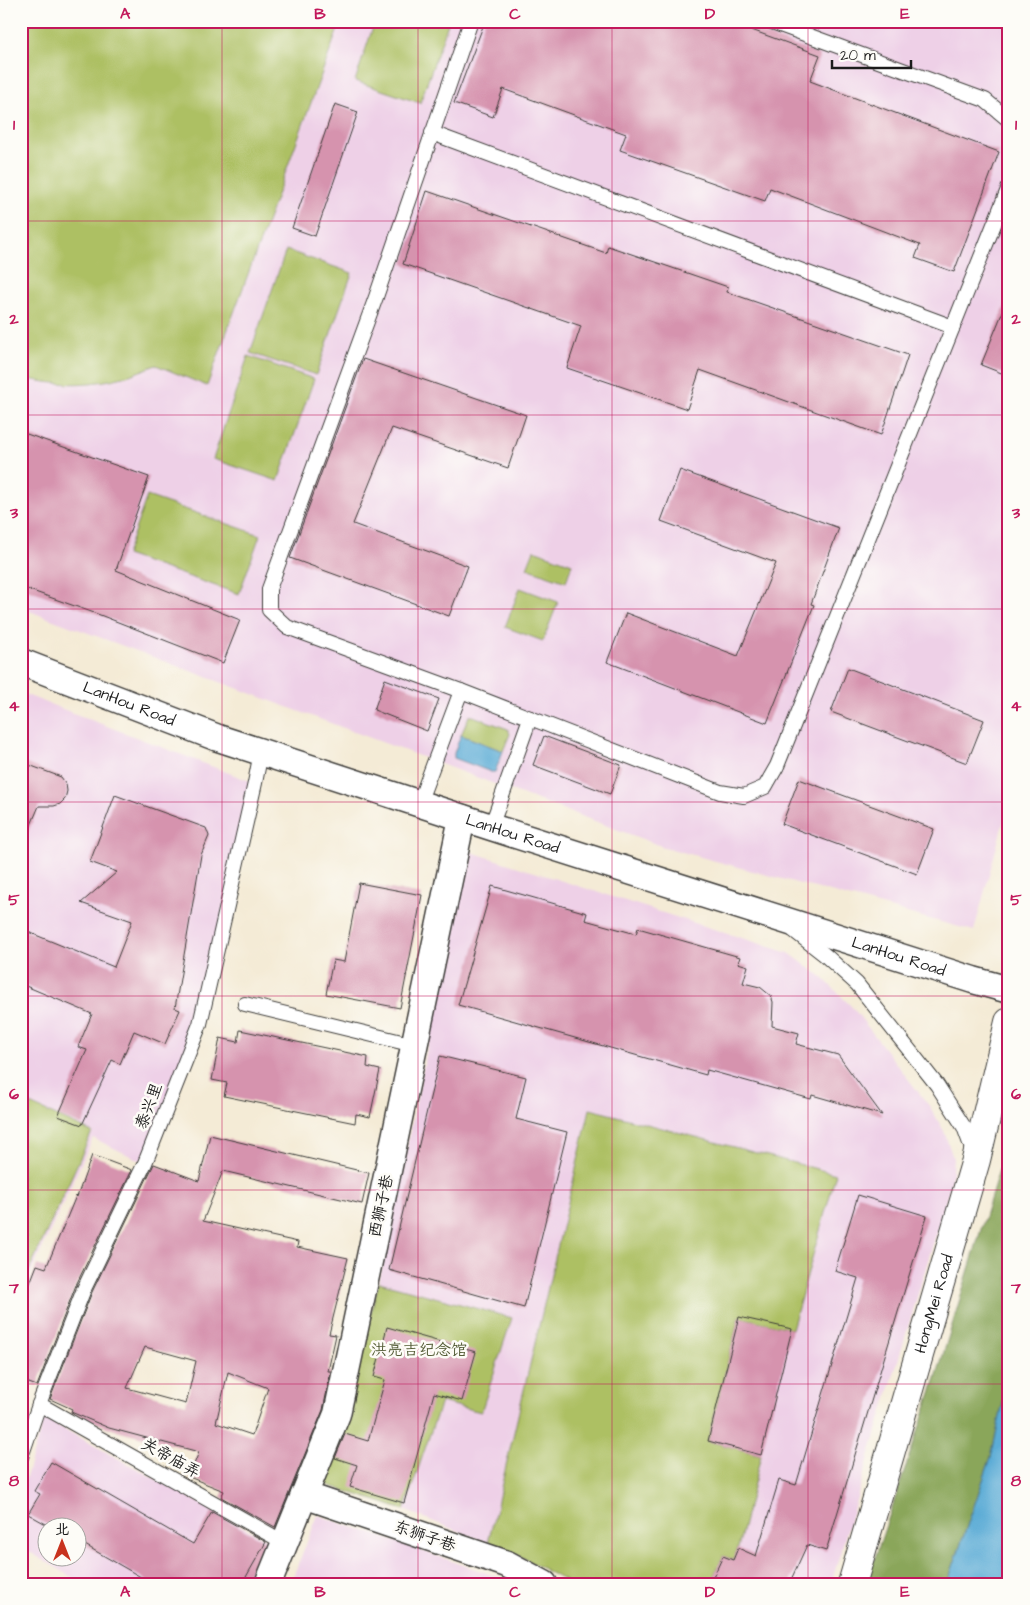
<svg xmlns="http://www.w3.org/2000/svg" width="1030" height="1605" font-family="'Architects Daughter','LXGW WenKai TC',sans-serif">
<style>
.built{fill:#eed0e7;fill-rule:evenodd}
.green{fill:#adc064;stroke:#646e40}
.forest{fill:#8aa65a;stroke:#53613b}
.water{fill:#5cacd6;stroke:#3c6479}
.building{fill:#d693ae;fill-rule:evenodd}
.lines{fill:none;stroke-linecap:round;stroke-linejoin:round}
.lane-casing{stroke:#3c3b38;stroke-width:16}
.street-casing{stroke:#3c3b38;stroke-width:29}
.secondary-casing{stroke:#3c3b38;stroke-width:30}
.lane{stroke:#fff;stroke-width:14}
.street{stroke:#fff;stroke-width:26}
.secondary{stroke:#fff;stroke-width:28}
.grid{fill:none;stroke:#c2185b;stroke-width:1;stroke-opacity:0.55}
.labels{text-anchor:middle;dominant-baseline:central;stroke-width:5;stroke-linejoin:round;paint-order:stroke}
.street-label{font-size:16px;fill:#1c1c1c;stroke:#fdfcf7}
.park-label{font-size:16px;fill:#565e39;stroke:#fdfcf7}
.neatline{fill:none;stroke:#c2185b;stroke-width:2}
.grid-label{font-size:16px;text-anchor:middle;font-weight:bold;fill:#c2185b}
</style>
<rect width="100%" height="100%" fill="#fdfcf7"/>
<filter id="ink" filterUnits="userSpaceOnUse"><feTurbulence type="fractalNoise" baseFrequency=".02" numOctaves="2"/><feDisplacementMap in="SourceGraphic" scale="10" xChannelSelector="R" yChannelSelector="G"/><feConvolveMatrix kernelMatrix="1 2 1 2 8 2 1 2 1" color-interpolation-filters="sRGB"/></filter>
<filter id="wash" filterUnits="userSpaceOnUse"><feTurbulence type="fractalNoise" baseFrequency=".0096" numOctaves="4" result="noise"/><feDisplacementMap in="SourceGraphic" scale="20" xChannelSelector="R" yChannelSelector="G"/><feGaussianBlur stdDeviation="1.12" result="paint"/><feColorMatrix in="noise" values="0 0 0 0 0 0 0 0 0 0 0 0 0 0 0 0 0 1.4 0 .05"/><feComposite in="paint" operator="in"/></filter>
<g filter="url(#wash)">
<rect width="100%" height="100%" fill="#f4ebd6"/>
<g class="built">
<polygon points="21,21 1009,21 1009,801 974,931 664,847 21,608"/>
<polygon points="21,693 255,783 200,1024 145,1163 93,1138 21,1295"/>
<polygon points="468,851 789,953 822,977 853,1008 930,1107 944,1131 953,1158 951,1184 831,1584 571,1584 516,1554 404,1510 441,1402 379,1282"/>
<path d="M44 1418 271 1542 254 1584H84L21 1547V1494ZM48 1528H78V1558H48Z"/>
<polygon points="318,1515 498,1577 512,1584 290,1584"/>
</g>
<g class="green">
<path d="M21 21H341L207 386 156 365C145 369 134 374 123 377 91 386 53 386 21 377Z"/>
<polygon points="375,21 449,21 420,103 355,81"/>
<polygon points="286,250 352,273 316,375 250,353"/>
<polygon points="248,356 314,379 278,481 213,459"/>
<polygon points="147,496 260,535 239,594 126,555"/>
<polygon points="534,550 572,564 566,582 527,568"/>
<polygon points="520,588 558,602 543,641 505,627"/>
<polygon points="469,716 473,716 508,729 510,734 503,751 461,735"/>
<polygon points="21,1100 92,1132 21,1288"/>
<polygon points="590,1109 836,1174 792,1329 739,1317 708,1441 761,1455 738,1548 733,1560 723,1556 710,1584 571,1584 516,1554 488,1543"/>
<polygon points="379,1282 512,1318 481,1412 441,1402 404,1510 325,1484"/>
</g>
<polygon class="forest" points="1009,1137 1009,1376 991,1457 947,1584 866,1584 936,1378"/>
<g class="water">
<polygon points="461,735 503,751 495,772 491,772 454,758 454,753"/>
<polygon points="1009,1376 1009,1584 947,1584 991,1457"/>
</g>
<g id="blocks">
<g class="building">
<polygon points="485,21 727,21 820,55 810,81 999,152 954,272 915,258 920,245 770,188 765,201 620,150 626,134 503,89 493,117 454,103"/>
<polygon points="335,104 358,112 315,236 292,228"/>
<polygon points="427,191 606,253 608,246 728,287 727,292 908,355 881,435 700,370 687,409 567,368 581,326 403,264"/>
<polygon points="1008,299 1009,299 1009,376 981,365"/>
<polygon points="363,359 526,415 508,468 392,428 353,524 468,566 449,616 290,558"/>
<polygon points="21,432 149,477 116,570 240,620 223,663 100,615 21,587"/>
<polygon points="680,470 839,528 811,604 814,605 767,723 607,662 626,613 738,656 776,563 661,521"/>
<polygon points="848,668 984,720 967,763 831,712"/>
<polygon points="385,679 439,699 427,731 374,710"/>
<polygon points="544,736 621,765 610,794 533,765"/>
<polygon points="21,762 61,777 66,784 67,791 65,799 60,804 54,806 39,806 22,846"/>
<polygon points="799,779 934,829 917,874 782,824"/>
<polygon points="115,795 206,828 209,836 201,855 175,1008 180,1010 165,1044 134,1031 120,1064 112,1060 82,1125 58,1116 87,1050 78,1047 92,1014 21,984 21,929 114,967 132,921 81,903 117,872 90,862"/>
<polygon points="359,883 422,895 400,1008 326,994 333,960 344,962"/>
<polygon points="492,886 587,913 585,920 636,934 638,928 740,957 738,963 748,966 743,983 760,987 771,996 773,1002 772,1026 799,1033 796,1044 838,1055 882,1115 812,1095 811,1099 707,1070 706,1075 458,1005"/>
<polygon points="240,1030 368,1057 367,1067 380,1070 370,1117 356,1114 355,1123 224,1096 227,1083 212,1080 220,1038 238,1042"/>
<polygon points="440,1056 526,1077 516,1119 567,1132 524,1308 389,1270"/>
<path d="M210 1135 369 1173 362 1204 223 1171 203 1221 298 1242 297 1247 348 1258 329 1334 336 1335 328 1371H331L323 1410 275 1527 221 1497 224 1491 189 1477 199 1452 109 1428 71 1412 72 1409 50 1399 92 1292 154 1164 199 1181ZM145 1347 196 1361 186 1404 127 1388ZM228 1372 268 1388 252 1435 216 1423Z"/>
<polygon points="92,1155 132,1170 76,1285 37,1386 21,1380 21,1306 37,1265 46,1268 76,1196 77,1197"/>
<polygon points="858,1195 927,1216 826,1551 807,1545 789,1584 710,1584 723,1556 733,1560 738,1548 756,1556 779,1480 796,1485 858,1278 835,1271"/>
<polygon points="739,1317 792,1329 761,1455 708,1441"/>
<polygon points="387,1327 476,1352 462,1401 434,1393 404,1503 350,1487 357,1465 335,1458 345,1434 368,1441 385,1380 374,1377"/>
<polygon points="51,1462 193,1544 212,1512 266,1542 242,1584 153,1584 78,1541 78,1528 53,1528 28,1514 40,1494 34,1491"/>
</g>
</g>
</g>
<g filter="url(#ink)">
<use href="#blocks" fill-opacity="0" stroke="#3c3b38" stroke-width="1"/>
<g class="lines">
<defs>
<g id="lane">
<polyline points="471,21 376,297 269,589 269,610 287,627 461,691 720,792 744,796 765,787 777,766 1009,187"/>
<polyline points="769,21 985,100 1009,120"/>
<polyline points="432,133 953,327"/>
<polyline points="419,803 461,691"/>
<polyline points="491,827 530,718"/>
<polyline points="793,930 825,955 857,984 937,1085 964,1127 974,1154"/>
<polyline points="245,1004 414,1045"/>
<polyline points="39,1404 285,1543"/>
<polyline points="21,1457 41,1399 84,1289 145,1163 200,1024 255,783 261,752"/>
</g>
<g id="street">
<path id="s1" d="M21 662 218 738 491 827 973 980 1009 990"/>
<polyline points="304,1495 507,1564 544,1584"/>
<polyline points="268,1584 337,1414 462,818"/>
</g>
<g id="secondary">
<path id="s2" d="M852 1584 976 1160 1009 1022"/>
</g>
</defs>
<use href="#lane" class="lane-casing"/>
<use href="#street" class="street-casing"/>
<use href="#secondary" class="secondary-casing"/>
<use href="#lane" class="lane"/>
<use href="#street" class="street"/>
<use href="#secondary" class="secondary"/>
</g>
</g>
<path class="grid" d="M222 21V1584M418 21V1584M612 21V1584M808 21V1584M21 221H1009M21 415H1009M21 609H1009M21 802H1009M21 996H1009M21 1190H1009M21 1384H1009"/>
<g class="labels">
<g class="street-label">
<text stroke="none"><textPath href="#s1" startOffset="116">LanHou Road</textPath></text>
<text stroke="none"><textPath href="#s1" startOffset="521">LanHou Road</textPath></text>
<text stroke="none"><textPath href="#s1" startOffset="926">LanHou Road</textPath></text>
<text transform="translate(149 1106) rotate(-69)">泰兴里</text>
<text transform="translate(381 1206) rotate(-78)">西狮子巷</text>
<text stroke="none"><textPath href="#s2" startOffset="292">HongMei Road</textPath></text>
<text transform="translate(171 1458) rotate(29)">关帝庙弄</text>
<text transform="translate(425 1536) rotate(19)">东狮子巷</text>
</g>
<g class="park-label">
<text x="419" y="1350">洪亮吉纪念馆</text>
</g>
</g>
<rect width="1030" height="1605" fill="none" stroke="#fdfcf7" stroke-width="55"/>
<g transform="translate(62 1542)"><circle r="24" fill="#fdfcf7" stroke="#a3a29f"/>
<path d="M0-4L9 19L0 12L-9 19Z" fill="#c8321e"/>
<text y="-8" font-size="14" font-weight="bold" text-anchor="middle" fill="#1c1c1c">北</text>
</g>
<path d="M832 60v8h79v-8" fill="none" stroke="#1c1c1c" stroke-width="2.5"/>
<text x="840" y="60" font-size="15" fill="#1c1c1c" stroke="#fdfcf7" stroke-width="4" paint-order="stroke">20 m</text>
<rect x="28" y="28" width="974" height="1550" class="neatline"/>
<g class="grid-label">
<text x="125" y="19">A</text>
<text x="320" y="19">B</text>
<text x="515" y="19">C</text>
<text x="710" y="19">D</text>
<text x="905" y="19">E</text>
<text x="14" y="130">1</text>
<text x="1016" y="130">1</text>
<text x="14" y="324">2</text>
<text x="1016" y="324">2</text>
<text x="14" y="518">3</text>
<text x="1016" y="518">3</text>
<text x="14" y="711">4</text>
<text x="1016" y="711">4</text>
<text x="14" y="905">5</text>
<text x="1016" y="905">5</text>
<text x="14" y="1099">6</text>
<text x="1016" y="1099">6</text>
<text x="14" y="1293">7</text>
<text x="1016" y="1293">7</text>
<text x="14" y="1486">8</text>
<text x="1016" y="1486">8</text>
<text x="125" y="1597">A</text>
<text x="320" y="1597">B</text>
<text x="515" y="1597">C</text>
<text x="710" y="1597">D</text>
<text x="905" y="1597">E</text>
</g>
</svg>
